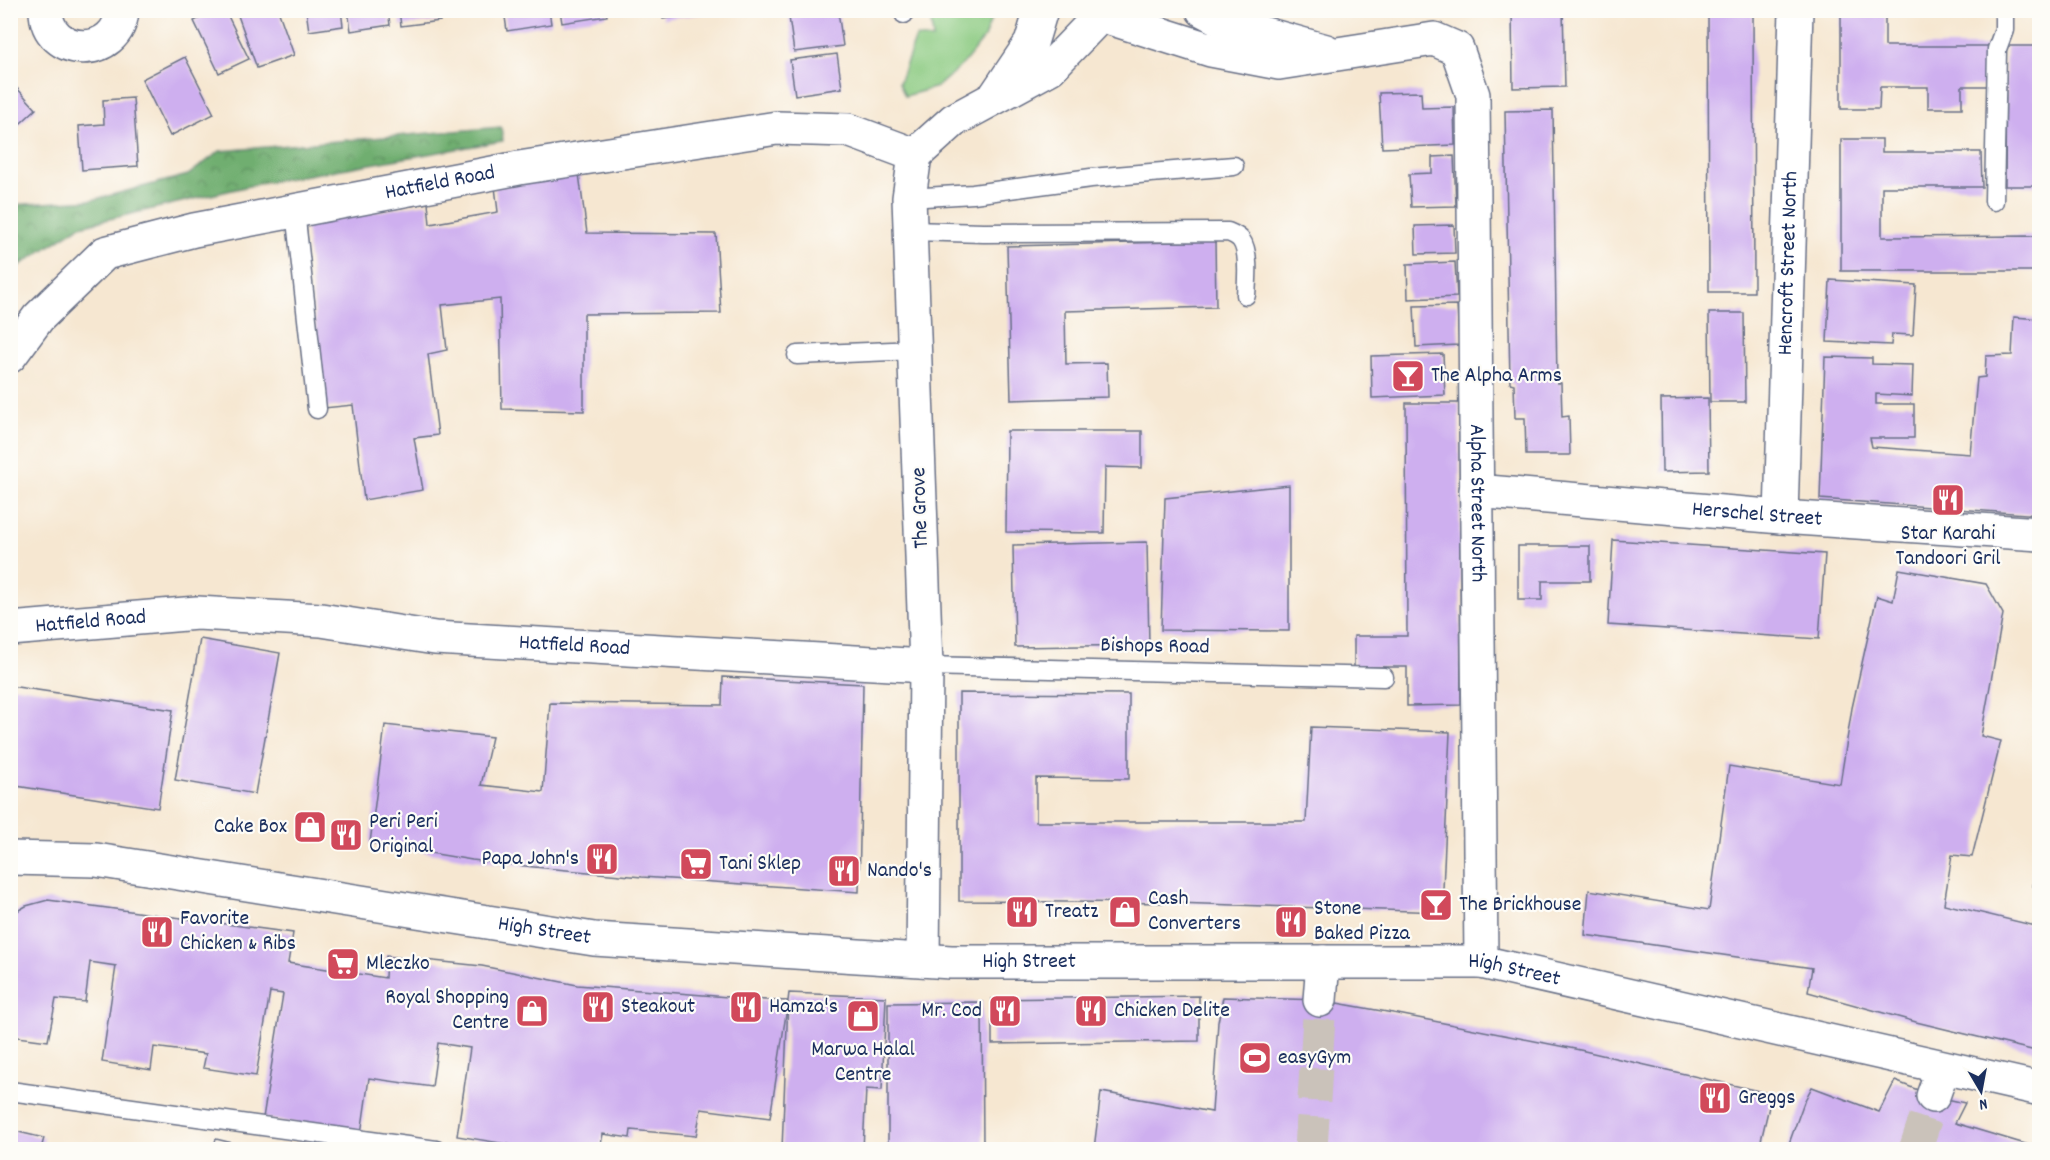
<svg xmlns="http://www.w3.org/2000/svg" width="2050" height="1160" font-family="Dekko,sans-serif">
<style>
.green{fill:#8bca81;stroke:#537c70;stroke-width:1.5}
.forest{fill:url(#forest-crowns);stroke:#466e66;stroke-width:1.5}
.building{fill:#ceafef}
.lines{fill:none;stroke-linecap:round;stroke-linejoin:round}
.street-tunnel{stroke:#cac2ba;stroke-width:33;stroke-dasharray:33 16;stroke-linecap:butt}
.lane-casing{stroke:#686f86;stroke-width:21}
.street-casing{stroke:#686f86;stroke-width:36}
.lane{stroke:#fff;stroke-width:18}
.street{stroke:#fff;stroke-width:33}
.labels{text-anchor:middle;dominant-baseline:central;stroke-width:4.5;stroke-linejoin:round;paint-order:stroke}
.street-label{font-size:22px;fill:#1b2f5e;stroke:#fdfcf7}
.poi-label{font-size:22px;fill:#1b2f5e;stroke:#fdfcf7;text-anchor:start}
</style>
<defs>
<pattern id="forest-crowns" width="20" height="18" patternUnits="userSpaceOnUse" patternTransform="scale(1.5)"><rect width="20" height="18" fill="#70ae6f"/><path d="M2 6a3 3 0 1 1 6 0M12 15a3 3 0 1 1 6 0" fill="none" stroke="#5b8e5e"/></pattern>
</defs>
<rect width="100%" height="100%" fill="#fdfcf7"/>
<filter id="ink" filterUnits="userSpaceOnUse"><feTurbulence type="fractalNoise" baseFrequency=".0167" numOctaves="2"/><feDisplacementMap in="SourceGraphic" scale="12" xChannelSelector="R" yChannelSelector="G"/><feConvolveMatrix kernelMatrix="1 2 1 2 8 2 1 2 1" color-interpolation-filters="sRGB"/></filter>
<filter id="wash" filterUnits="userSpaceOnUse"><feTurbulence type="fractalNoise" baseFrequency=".008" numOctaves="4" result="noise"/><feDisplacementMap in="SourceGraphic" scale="24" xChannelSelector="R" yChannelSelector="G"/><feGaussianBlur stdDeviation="1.35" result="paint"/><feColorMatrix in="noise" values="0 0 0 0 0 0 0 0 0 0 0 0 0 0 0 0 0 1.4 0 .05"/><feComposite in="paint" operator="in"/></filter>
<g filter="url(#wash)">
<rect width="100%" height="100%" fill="#f6e7d1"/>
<polygon class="green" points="930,11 994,11 984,38 964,63 937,87 905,96 899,83 916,37 933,39"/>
<polygon class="forest" points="501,127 503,141 262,183 80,226 14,269 11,269 11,205 92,200 188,175 220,151"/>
<g id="blocks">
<g class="building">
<polygon points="216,10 225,10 249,59 219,73 194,21"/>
<polygon points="236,10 278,10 294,55 257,68"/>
<polygon points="306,10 341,10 343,26 309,31"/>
<polygon points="348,10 388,10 390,25 351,31"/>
<polygon points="399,10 438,10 440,21 401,26"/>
<polygon points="456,10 490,10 490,13 457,17"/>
<polygon points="504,10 549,10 551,24 507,31"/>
<polygon points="560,10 606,10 607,16 562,23"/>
<polygon points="662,10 707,10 708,13 663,19"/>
<polygon points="1512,10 1563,10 1565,87 1513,88"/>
<polygon points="1708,10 1753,10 1754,292 1709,292"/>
<polygon points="1841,10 1885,10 1885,46 1988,46 1988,86 1962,86 1962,108 1928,108 1928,87 1880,87 1879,109 1841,109"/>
<polygon points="838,11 843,46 794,52 789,17"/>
<polygon points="2006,46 2040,46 2040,186 2005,186"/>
<polygon points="837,54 842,88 795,95 790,60"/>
<polygon points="185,57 214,114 170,136 142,79"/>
<polygon points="15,86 36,109 10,133 10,90"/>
<polygon points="1421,92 1422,108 1454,107 1455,145 1382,148 1379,93"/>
<polygon points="133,98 138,166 82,170 79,126 104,124 103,100"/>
<polygon points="1553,110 1557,383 1561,383 1562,417 1569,416 1570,455 1526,455 1525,418 1515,418 1514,384 1510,383 1505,111"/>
<polygon points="1841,139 1882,139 1882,152 1981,152 1982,187 1882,187 1882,237 2038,236 2038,271 1841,271"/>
<polygon points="1454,156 1456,206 1411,207 1409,174 1432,173 1432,157"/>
<polygon points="579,174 587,233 716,234 721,313 584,314 584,411 502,409 500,299 442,305 447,350 428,354 438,435 414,438 423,490 364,500 353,405 324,408 306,224 428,203 430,224 498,212 495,187"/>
<polygon points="1454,225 1455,253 1416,254 1415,226"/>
<polygon points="1215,241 1216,307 1065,311 1066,364 1107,363 1108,397 1011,400 1007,246"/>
<polygon points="1455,262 1457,297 1408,299 1407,264"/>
<polygon points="1830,280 1916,285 1913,335 1892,334 1891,345 1827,342"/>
<polygon points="1457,305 1459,345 1416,347 1414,306"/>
<polygon points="1709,313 1744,313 1745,402 1710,402"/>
<polygon points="2014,317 2040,319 2040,515 1820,499 1825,357 1872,358 1872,364 1913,365 1912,396 1876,394 1876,404 1914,404 1914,438 1870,438 1872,447 1970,454 1977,378 1985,377 1986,356 2012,355"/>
<polygon points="1443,354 1445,395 1372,398 1371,356"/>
<polygon points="1708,398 1709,471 1662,472 1661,399"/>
<polygon points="1406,403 1459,403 1461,705 1407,706 1407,667 1354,667 1354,636 1407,636"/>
<polygon points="1007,431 1142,431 1142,468 1105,467 1104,533 1006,532"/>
<polygon points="1289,485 1289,631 1161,630 1165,498"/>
<polygon points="1613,540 1825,554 1819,639 1608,625"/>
<polygon points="1147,542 1149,645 1015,647 1013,545"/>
<polygon points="1518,546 1590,546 1590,581 1542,581 1542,600 1518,600"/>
<polygon points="1899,569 1986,584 2003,614 1981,736 2001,741 1972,857 1952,855 1944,904 2040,927 2040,1052 1916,1022 1808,992 1812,968 1585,935 1589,890 1709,910 1729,766 1840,784 1852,708 1877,596 1893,601"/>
<polygon points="200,639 280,653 255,794 175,780"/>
<polygon points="723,677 863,684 859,892 642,877 534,867 472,860 370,843 385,725 492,737 481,785 543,792 550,703 722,705"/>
<polygon points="10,686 173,710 158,808 10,785"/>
<polygon points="959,693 1129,694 1129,779 1036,778 1036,822 1306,822 1311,727 1450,732 1442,912 1175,903 959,901"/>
<polygon points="2038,856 2040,857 2040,887 2033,886"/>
<polygon points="48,900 293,933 288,963 385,978 386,956 482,966 577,985 766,1000 788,1001 789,993 886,997 882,1090 866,1089 863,1149 782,1149 788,1001 770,1118 701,1109 696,1136 631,1130 630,1138 603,1134 600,1149 537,1149 457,1136 470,1048 438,1043 432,1087 369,1078 361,1134 263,1118 283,994 270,992 256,1076 203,1068 206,1054 154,1047 151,1070 102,1062 116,966 90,962 85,1002 56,999 48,1041 10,1036 10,915 26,906"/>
<polygon points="1199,996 1199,1041 992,1044 992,999"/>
<polygon points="1223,997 1320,1000 1393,1013 1580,1050 1772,1094 1759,1149 1094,1149 1101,1092 1212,1112 1218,1022"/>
<polygon points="982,1002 983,1149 888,1149 888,1003"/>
<polygon points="1895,1081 1933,1096 1965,1103 1955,1123 2032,1146 2040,1128 2040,1149 1787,1149 1804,1102 1812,1087 1879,1112"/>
<polygon points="10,1130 44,1138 41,1149 10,1149"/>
<polygon points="216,1139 257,1149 213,1149"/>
</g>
</g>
</g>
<g filter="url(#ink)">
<use href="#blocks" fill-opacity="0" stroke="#686f86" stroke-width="1.5"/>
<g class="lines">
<g class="street-tunnel">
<polyline points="1311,1150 1320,1000"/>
<polyline points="1915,1150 1933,1096"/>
</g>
<defs>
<g id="lane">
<polyline points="904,10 904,14"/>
<polyline points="909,198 973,194 1091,178 1234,166"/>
<polyline points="1994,201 1997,49 2004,30 2004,10"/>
<polyline points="295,211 317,409"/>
<path d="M910 231 984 233 1228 232C1233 234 1238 236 1241 240 1250 252 1247 281 1246 295"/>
<polyline points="797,355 916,350"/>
<polyline points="926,666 1384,677"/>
<polyline points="10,1091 436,1150"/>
</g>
<g id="street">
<path d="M46 10C46 58 119 60 122 10"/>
<polyline points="1203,10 1229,24 1326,51"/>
<path id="s1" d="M1110 18 1211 50 1279 63 1434 39 1457 49 1473 95 1481 962"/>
<polyline points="996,95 1031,43 1041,10"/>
<path id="s2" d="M10 356 38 318 105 253 194 230 519 168 777 128 848 130 915 155"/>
<path id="s3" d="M1476 491 1781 517 2040 534"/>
<path id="s4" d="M1781 517 1796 10"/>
<path id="s5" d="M10 629 197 613 321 620 435 638 926 666"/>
<path id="s6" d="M10 858 96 860 594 939 951 962H1481L2040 1089"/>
<polyline points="923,960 926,666 909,198 915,155 954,120 1050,68 1096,20"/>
<polyline points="1320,1000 1323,962"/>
<polyline points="1933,1096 1943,1068"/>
</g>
</defs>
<use href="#lane" class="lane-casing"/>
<use href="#street" class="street-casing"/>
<use href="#lane" class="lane"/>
<use href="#street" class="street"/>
</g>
</g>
<defs>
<symbol id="bar-square" viewBox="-11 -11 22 22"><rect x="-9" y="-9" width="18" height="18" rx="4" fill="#d1495b" stroke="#fdfcf7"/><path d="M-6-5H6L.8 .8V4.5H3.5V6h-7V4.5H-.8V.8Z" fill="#fff"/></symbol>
<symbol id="restaurant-square" viewBox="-11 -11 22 22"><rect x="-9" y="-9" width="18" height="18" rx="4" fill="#d1495b" stroke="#fdfcf7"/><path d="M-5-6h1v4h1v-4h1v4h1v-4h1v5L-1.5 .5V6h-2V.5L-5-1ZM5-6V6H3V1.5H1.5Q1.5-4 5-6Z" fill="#fff"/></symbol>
<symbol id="shop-square" viewBox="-11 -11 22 22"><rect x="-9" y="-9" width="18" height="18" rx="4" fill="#d1495b" stroke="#fdfcf7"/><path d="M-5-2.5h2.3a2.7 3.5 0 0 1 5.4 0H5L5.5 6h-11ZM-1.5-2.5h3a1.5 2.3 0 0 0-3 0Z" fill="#fff"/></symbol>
<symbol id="supermarket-square" viewBox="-11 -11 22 22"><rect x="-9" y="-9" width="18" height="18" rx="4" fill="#d1495b" stroke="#fdfcf7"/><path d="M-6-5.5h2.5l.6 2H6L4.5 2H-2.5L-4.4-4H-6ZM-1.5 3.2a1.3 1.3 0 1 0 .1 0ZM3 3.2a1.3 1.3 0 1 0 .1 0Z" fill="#fff"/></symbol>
<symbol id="stadium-square" viewBox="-11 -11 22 22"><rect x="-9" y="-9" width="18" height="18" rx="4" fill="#d1495b" stroke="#fdfcf7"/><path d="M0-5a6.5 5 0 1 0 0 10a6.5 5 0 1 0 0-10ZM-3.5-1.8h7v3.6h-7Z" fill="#fff"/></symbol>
</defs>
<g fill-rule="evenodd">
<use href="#bar-square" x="1389" y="357" width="38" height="38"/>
<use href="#restaurant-square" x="1929" y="481" width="38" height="38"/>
<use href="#shop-square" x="291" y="808" width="38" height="38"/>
<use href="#restaurant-square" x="327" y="816" width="38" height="38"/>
<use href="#restaurant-square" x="583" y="840" width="38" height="38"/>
<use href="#supermarket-square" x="677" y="845" width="38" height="38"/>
<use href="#restaurant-square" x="825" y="852" width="38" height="38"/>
<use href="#bar-square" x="1417" y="886" width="38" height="38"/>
<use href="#restaurant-square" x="1003" y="893" width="38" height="38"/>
<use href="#shop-square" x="1106" y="893" width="38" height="38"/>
<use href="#restaurant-square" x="1272" y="903" width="38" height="38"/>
<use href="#restaurant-square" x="138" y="913" width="38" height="38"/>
<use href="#supermarket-square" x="324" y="945" width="38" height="38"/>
<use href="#restaurant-square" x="579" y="988" width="38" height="38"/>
<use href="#restaurant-square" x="727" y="988" width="38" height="38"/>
<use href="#shop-square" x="513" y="992" width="38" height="38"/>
<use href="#restaurant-square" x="986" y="992" width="38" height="38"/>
<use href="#restaurant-square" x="1072" y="992" width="38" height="38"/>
<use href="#shop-square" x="844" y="997" width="38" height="38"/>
<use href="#stadium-square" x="1236" y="1039" width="38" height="38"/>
<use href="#restaurant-square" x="1696" y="1079" width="38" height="38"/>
</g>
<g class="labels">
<g class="street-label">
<text stroke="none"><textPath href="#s2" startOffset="483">Hatfield Road</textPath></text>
<text stroke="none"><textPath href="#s4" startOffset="254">Hencroft Street North</textPath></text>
<text stroke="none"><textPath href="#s1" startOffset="814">Alpha Street North</textPath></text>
<text transform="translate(921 508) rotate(-92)">The Grove</text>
<text stroke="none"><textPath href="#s3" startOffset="282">Herschel Street</textPath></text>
<text stroke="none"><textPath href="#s5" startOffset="81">Hatfield Road</textPath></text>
<text stroke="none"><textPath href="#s5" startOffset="567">Hatfield Road</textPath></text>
<text transform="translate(1155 647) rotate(1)">Bishops Road</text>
<text stroke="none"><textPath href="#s6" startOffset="540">High Street</textPath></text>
<text stroke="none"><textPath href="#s6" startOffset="1026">High Street</textPath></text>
<text stroke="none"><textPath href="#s6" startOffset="1512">High Street</textPath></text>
</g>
<g class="poi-label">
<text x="1431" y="376">The Alpha Arms</text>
<text x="1948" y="534" text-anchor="middle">Star Karahi<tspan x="1948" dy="25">Tandoori Gril</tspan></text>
<text x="369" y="822">Peri Peri<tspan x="369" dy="25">Original</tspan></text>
<text x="287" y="827" text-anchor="end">Cake Box</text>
<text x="579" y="859" text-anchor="end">Papa John's</text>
<text x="719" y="864">Tani Sklep</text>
<text x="867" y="871">Nando's</text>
<text x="1148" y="899">Cash<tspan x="1148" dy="25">Converters</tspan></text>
<text x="1459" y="905">The Brickhouse</text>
<text x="1314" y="909">Stone<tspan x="1314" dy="25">Baked Pizza</tspan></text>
<text x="1045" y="912">Treatz</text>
<text x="180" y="919">Favorite<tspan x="180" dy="25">Chicken &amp; Ribs</tspan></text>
<text x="366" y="964">Mleczko</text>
<text x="509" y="998" text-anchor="end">Royal Shopping<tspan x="509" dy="25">Centre</tspan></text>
<text x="621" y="1007">Steakout</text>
<text x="769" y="1007">Hamza's</text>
<text x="982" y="1011" text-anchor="end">Mr. Cod</text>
<text x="1114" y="1011">Chicken Delite</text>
<text x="863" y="1050" text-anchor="middle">Marwa Halal<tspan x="863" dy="25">Centre</tspan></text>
<text x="1278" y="1058">easyGym</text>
<text x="1738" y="1098">Greggs</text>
</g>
</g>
<rect width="2050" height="1160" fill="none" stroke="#fdfcf7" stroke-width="36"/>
<g transform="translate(1981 1091) rotate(170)" stroke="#fdfcf7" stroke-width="4.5" paint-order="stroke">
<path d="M0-4.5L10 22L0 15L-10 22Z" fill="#1b2f5e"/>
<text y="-9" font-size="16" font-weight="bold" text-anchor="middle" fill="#1b2f5e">N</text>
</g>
</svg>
